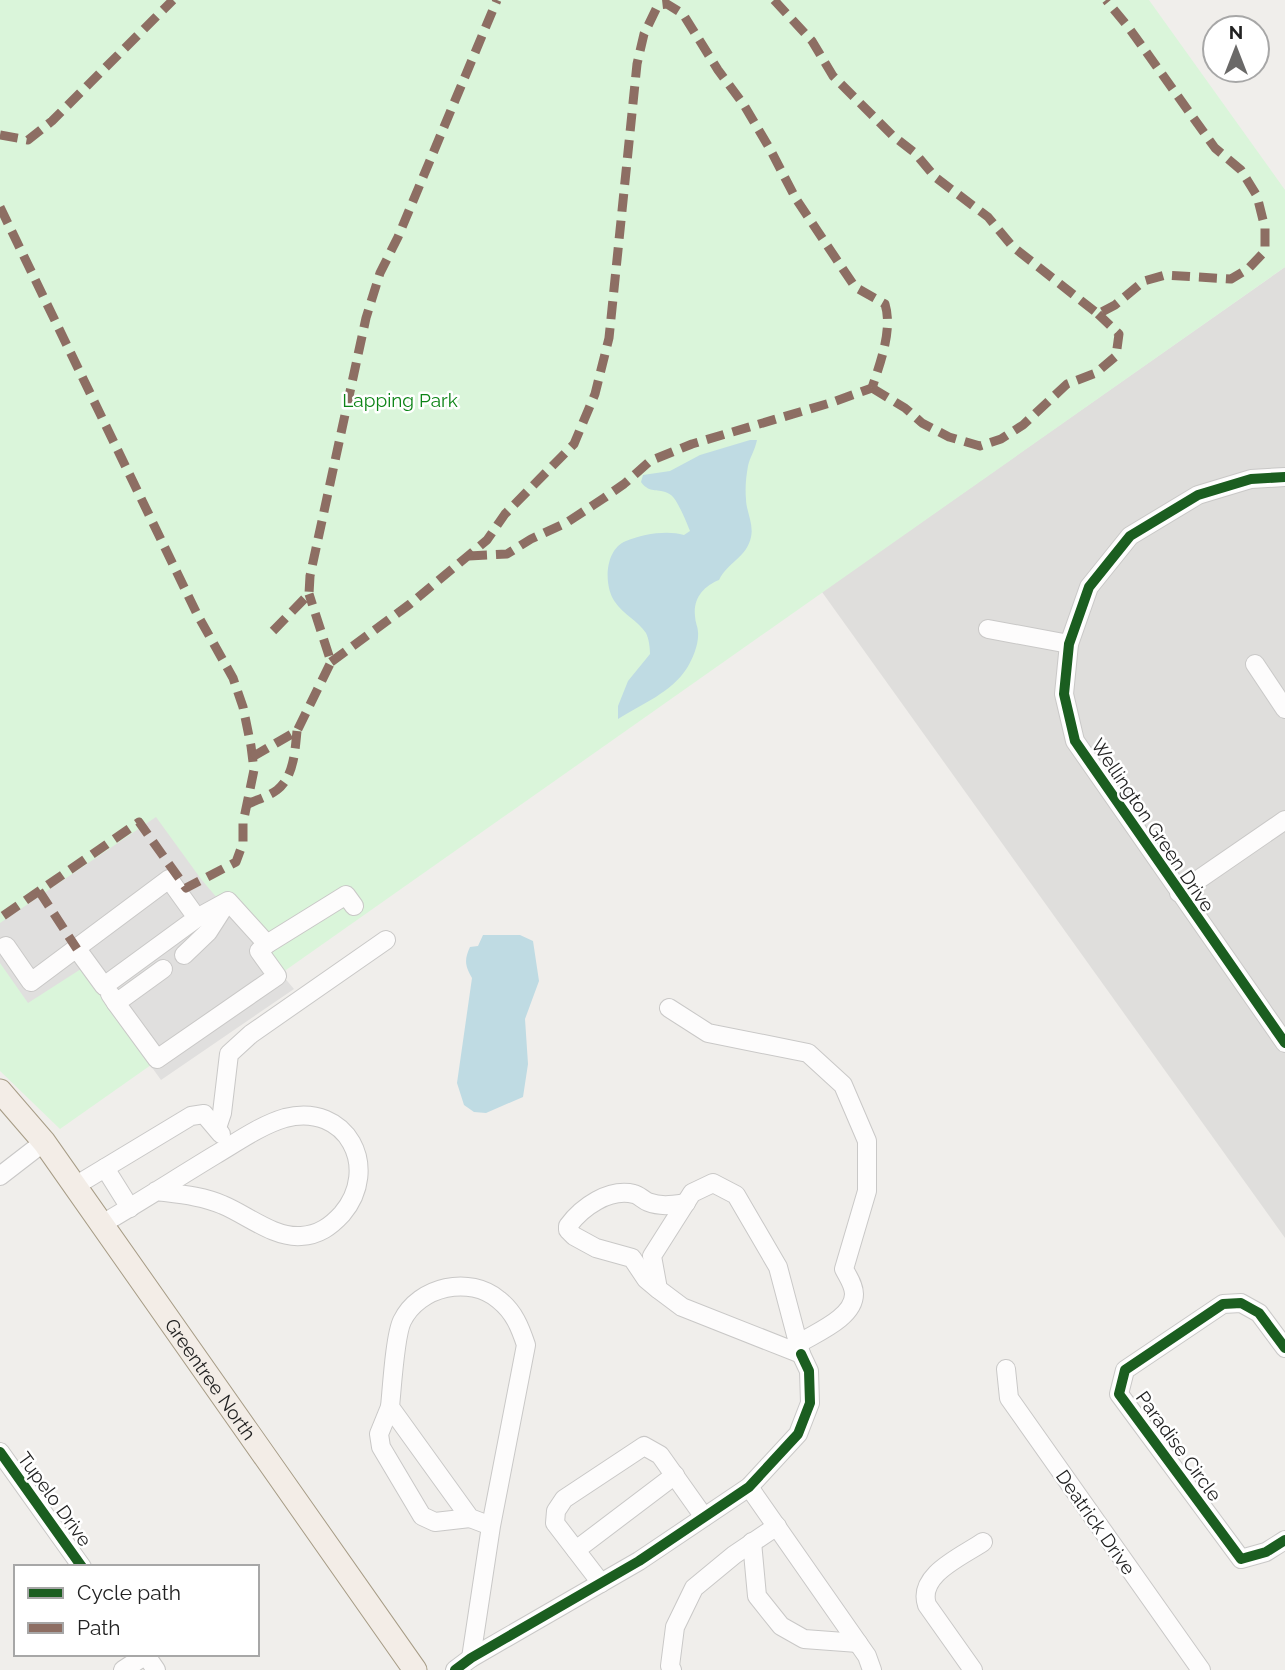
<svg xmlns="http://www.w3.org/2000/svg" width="1285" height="1670" font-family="Raleway,sans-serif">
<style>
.residential{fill:#dfdedc}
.park{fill:#daf5da}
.parking{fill:#e0dfde}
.water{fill:#bfdbe3}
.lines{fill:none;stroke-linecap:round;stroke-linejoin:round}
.minor-casing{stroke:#c9c8c7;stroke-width:20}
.major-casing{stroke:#a79c86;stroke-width:25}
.minor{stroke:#fdfcfc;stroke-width:18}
.major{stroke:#f3ede7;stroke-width:23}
.quiet{stroke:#8d6e63;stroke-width:9;stroke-dasharray:18 9;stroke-linecap:butt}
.cycleway-casing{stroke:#fff;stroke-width:15}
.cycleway{stroke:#1b5e20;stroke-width:10}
.labels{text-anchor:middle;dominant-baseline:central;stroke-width:5;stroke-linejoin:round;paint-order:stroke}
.park-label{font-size:19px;fill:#0c8416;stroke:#fff}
.street-label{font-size:19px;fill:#222;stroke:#fff}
</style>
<rect width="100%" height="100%" fill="#f0eeeb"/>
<polygon class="residential" points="1285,267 1285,1238 822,592"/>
<polygon class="park" points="0,0 1149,0 1285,190 1285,267 60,1129 0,1071"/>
<polygon class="parking" points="156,817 201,879 294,989 161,1080 81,969 28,1003 0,963 0,923"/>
<g class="water">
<path d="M750 440H757C755 450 750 457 748 466 746 477 745 488 746 499 746 511 754 524 751 537 747 557 728 562 719 580 704 586 693 598 695 616 695 622 698 627 698 632 699 644 693 658 687 668 672 692 642 704 618 719V706L628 681 650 654C650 648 649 639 646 633 638 621 623 614 615 602 603 585 605 549 626 541 643 534 667 530 684 535L690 531C687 523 677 499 671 495 661 487 650 495 641 482L643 475 670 471 700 455Z"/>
<path d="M483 935H520L533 941 539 981 525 1019 528 1064 523 1097 486 1113 474 1112 464 1105 457 1083 472 978C465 966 464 960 470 947L478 946Z"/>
</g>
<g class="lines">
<defs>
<g id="minor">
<polyline points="1285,477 1251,479 1198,495 1130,536 1089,587 1069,644 1064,694 1075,741 1285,1043"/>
<polyline points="988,629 1069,644"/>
<polyline points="1255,664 1285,709"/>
<polyline points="1179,893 1285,820"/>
<polyline points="197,918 228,901 267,944"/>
<polyline points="6,946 31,982 169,879 197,918 104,986 77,949"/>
<polyline points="184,955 208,932 226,904"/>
<polyline points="110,994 116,1003 163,969"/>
<polyline points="116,1003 157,1059 277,976 259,951 267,944 346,895 354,906"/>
<path d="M669 1008 708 1033 808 1053 843 1085 867 1141V1191L844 1269C848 1277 854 1285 854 1294 854 1318 815 1333 798 1344"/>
<polyline points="217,1128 222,1113 229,1054 251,1034 386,940"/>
<polyline points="105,1168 130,1208"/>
<polyline points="0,1176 44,1142"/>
<polygon points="713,1183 736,1195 778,1267 801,1354 682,1307 658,1289 652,1256 692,1193"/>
<polyline points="75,1186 191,1116 204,1114 221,1134"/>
<path d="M102 1224C140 1202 177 1178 215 1155 237 1142 261 1125 285 1118 347 1102 381 1168 342 1214 331 1226 319 1235 301 1236 274 1238 247 1215 223 1205 203 1196 179 1194 156 1191"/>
<path d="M658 1289 646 1279 632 1258 596 1248 574 1236 568 1230V1226C582 1207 609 1188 634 1194 639 1195 643 1200 648 1202 661 1207 672 1205 686 1203"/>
<polyline points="1285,1348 1259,1313 1241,1303 1223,1304 1125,1370 1119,1394 1241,1559 1266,1552 1285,1540"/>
<polyline points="1006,1369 1009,1398 1201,1670"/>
<polyline points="390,1407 379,1434 381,1447 422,1516 435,1522 470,1518"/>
<polyline points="0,1452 82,1567"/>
<polyline points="749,1487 867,1656 872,1670"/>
<polyline points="752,1542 757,1596 781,1626 804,1639 858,1643"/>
<polyline points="576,1550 675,1475"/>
<polyline points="601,1583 555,1523 556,1511 564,1499 644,1446 660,1455 704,1517"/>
<polyline points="145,1654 156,1670"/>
<path d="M471 1658 491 1526 526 1345C520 1327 514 1312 499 1300 470 1275 419 1286 402 1321 395 1336 392 1387 390 1407L470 1518 491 1526"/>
<polyline points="123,1670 146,1655"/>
<polyline points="455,1670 471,1658 639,1561 749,1487 798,1434 810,1403 809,1371 801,1354"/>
<polyline points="672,1670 670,1666 675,1627 694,1588 734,1555 777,1526"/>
<path d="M973 1670 927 1605C917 1575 961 1557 983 1542"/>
</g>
<g id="major">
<path id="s1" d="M0 1091 44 1142 415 1670"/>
</g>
</defs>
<use href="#minor" class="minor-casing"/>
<use href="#major" class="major-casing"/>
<use href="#minor" class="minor"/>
<use href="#major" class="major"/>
<g class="quiet">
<polyline points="774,0 812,41 833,76 892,135 915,153 935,177 988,217 1012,246 1098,314 1115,305 1144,281 1165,275 1231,279 1248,269 1265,251 1265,228 1257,196 1241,170 1215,148 1129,28 1106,0"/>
<polyline points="0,135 28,140 52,121 173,0"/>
<polyline points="0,207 197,614 233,678 243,707 251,746 254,770 243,823 243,843 236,862 186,888 139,822 0,918"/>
<polyline points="872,388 905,408 922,423 949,437 980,446 1001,439 1023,425 1067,384 1096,373 1116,356 1119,334 1098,314"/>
<polyline points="469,556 507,554 531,539 566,523 604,498 624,484 650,461 692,444 830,403 872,388"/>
<polyline points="273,631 309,594 310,576 366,318 380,273 398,237 497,0"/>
<path d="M331 662 410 604 487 540 505 514 574 444 595 394 609 338 637 64 644 34 658 5 667 4 683 14 718 70 744 105 770 149 796 199 855 287 885 304C893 330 880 363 872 388"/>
<polyline points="252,757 297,731 331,662 309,594"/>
<path d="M246 805C256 800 269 796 277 790 294 777 295 750 297 731"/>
<polyline points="39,891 77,949"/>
</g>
<defs>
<g id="cycleway">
<polyline points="1285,477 1251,479 1198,495 1130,536 1089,587 1069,644 1064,694 1075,741 1285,1043"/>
<polyline points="1285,1348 1259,1313 1241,1303 1223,1304 1125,1370 1119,1394 1241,1559 1266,1552 1285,1540"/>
<polyline points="0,1452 82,1567"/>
<polyline points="455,1670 471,1658 639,1561 749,1487 798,1434 810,1403 809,1371 801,1354"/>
</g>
</defs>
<use href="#cycleway" class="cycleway-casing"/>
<use href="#cycleway" class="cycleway"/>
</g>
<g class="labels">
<g class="park-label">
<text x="400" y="400">Lapping Park</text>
</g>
<g class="street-label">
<text transform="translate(1153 825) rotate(56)">Wellington Green Drive</text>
<text stroke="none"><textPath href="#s1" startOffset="357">Greentree North</textPath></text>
<text transform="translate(1179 1446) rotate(54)">Paradise Circle</text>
<text transform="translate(55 1499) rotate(54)">Tupelo Drive</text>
<text transform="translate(1096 1522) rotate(55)">Deatrick Drive</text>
</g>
</g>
<rect x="14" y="1565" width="245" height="91" fill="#ffffff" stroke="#a7a7a7" stroke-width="2"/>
<rect x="28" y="1588" width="35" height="10" fill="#1b5e20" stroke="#a7a7a7" stroke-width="2"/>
<text x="77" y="1600" font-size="21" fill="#222222">Cycle path</text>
<rect x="28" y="1623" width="35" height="10" fill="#8d6e63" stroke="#a7a7a7" stroke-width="2"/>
<text x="77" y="1635" font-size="21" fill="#222222">Path</text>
<g transform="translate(1236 49)"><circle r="33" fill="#ffffff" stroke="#a7a7a7" stroke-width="2"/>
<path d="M0-5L12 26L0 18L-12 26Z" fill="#6a6968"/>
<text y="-10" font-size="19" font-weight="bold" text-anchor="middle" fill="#222222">N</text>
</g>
</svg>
